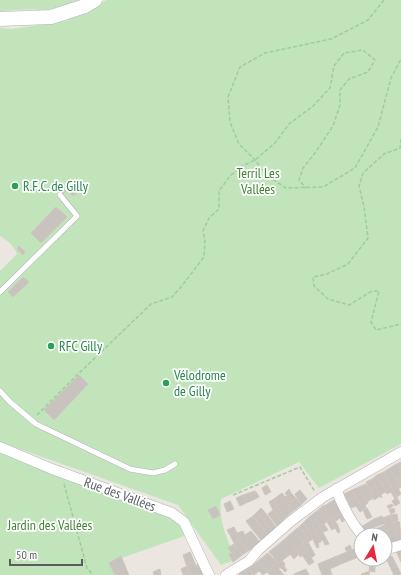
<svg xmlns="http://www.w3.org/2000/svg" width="401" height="575" font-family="'PT Sans Narrow',sans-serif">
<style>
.green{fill:#c2e4bb}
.building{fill:#c8c3be;stroke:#d0c6bd}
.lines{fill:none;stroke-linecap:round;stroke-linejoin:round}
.service-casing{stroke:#b0b4b7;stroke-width:6}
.minor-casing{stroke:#b0b4b7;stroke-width:11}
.secondary-casing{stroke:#afb4b7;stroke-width:15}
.path{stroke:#9ace9e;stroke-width:1.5;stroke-dasharray:4 2;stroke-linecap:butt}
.service{stroke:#fff;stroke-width:5}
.minor{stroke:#fff;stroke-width:10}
.secondary{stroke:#fff;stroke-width:14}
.leisure-dot{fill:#2e9e5b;stroke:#fff;stroke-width:1.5}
.labels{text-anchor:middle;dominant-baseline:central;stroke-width:3.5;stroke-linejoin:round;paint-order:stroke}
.park-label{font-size:14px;fill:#408334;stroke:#fff}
.leisure-label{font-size:14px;fill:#27864d;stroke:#fff;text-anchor:start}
.street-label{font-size:14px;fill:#585d60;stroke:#fff}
</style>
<rect width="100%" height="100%" fill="#ebe6df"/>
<g class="green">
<polygon points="0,0 88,0 39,12 36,9 0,11"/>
<path d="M107 0H401V444L319 488 299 462 221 499C218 519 227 542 237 559L221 565 178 505 0 442V271L17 254C14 246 7 240 0 236V28L12 29 66 21Z"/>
<polygon points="0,453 167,513 184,528 187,535 110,562 116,575 0,575"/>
</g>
<g class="building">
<polygon points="75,187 79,191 73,196 70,193"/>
<polygon points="63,188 66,191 62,195 59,192"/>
<polygon points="56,207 67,217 41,243 31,233"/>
<polygon points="19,246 25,252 23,255 17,249"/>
<polygon points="23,277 29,282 13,297 8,292"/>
<polygon points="79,375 88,384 54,420 44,410"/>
<polygon points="401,462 401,472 397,464"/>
<polygon points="397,464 401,472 401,476 395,479 390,468"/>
<polygon points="390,468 396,481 390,485 384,472"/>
<polygon points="384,472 388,482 382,484 377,475"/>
<polygon points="377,475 382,484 376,487 372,479"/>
<polygon points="401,476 401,487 397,479"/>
<polygon points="372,479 376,487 370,490 366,482"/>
<polygon points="395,479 397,479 401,487 398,489 395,482 396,481"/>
<polygon points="388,482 400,503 395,506 392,501 395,499 391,492 387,494 382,484"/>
<polygon points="395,482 401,494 397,497 390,485"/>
<polygon points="366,484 370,490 363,493 359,487"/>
<polygon points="382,484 386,492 381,494 382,497 381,498 376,487"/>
<polygon points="267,485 271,492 265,495 262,488"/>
<polygon points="359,487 363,493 356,497 352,490"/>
<polygon points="376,487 380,496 374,500 370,490"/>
<polygon points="289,489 291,493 287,496 285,493"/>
<polygon points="300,490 307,499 301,505 295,494"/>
<polygon points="352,490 356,497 348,501 344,494"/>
<polygon points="370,490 373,498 367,502 363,493"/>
<polygon points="255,491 257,493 251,496 249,493"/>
<polygon points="249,493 253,500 246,503 243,495"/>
<polygon points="257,493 259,497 253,500 251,496"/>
<polygon points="282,493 285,497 291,493 296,498 291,502 288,499 296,509 293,511 285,500 277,507 274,499"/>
<polygon points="363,493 368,503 365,505 366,508 362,509 356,497"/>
<polygon points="243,495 246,503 240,506 236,498"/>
<polygon points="356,497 363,510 360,512 356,506 351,508 348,501"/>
<polygon points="296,498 301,505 296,509 291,503"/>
<polygon points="274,499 277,507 273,510 269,502"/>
<polygon points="285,500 293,511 285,518 277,507"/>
<polygon points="334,500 341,513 330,519 324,506"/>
<polygon points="230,501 234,509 227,512 224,504"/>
<polygon points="392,504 393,506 389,509 387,506"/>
<polygon points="324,505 330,519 325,523 318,510"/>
<polygon points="216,506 220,515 213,519 208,510"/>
<polygon points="277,507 285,518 281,522 273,510"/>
<polygon points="261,508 263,510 259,513 261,516 256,519 253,516"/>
<polygon points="367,508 372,517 367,519 363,510"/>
<polygon points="394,508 395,512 391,514 389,510"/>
<polygon points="263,510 268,516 263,520 259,513"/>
<polygon points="273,510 281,522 277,526 268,514"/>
<polygon points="318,510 325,523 320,527 313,514"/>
<polygon points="341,513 345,520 342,522 340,518 336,521 333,517"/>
<polygon points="313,514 320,527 316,531 312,525 314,524 309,517"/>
<polygon points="397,514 398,520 393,522 390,515"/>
<polygon points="390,515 395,527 386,530 384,524 386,523 383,518"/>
<polygon points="253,516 259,524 252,529 246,521"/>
<polygon points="261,516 272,531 268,535 256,519"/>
<polygon points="268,516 276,527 272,531 263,520"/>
<polygon points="382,516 386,523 363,531 361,527 374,519"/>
<polygon points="309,517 314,524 312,525 316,531 311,535 304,522"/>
<polygon points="333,517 338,526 340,532 338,533 330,519"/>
<polygon points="330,519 335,528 332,530 327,522"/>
<circle cx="397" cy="524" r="3"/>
<polygon points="304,522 311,535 307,538 300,526"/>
<polygon points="259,524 268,535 261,540 252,529"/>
<polygon points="324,524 328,530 323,532 320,527"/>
<polygon points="385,525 386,530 380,532 381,535 375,535 373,530"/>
<polygon points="300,526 307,538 303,542 294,531"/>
<polygon points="400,526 401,541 399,541 395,527"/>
<polygon points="234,527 236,531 230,535 227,530"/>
<polygon points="320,527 329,544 325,545 323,540 320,541 316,531"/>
<polygon points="395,527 399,541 392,544 387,530"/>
<polygon points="387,530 392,544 385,546 385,535 381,535 380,532"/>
<polygon points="236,531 239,539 234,543 230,535"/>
<polygon points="243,531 245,536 239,539 237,533"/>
<polygon points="251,531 260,542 254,547 245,535"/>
<polygon points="294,531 304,543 296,550 286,538"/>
<polygon points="316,531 321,542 318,543 319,547 317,548 311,535"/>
<polygon points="245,535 254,547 248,551 239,539"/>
<circle cx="310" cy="538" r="2.5"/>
<polygon points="286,538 296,550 287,557 288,556 279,544"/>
<polygon points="307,538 310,541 303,546 307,552 300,557 296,549 304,543 303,542"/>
<polygon points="239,539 248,551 242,555 234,544"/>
<polygon points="308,542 315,555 311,558 303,546"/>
<polygon points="234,544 242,555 237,559 228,548"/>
<polygon points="279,544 288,556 279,563 269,552"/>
<polygon points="350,545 352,550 347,552 345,548"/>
<polygon points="359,547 361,556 341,564 337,556"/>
<polygon points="296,549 299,554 294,559 290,554"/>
<polygon points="401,549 401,562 396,551"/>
<polygon points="190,552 194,561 186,564 183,555"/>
<polygon points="307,552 314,562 309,565 302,555"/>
<polygon points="232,553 237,559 233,562 229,554"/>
<polygon points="268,553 277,563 271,568 263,557"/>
<polygon points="121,556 128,573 129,575 115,575 109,563"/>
<polygon points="337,556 341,564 330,569 332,575 322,575 318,564"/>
<polygon points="392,556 401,574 398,575 394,575 386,558"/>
<polygon points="263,557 272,568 267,572 258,561"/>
<polygon points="274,557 279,563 282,560 285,564 284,566 287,570 285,572 281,568 278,568 284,575 277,575 271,568 277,563 273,558"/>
<polygon points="194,561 196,566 189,569 186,564"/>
<polygon points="258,561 267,572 263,575 253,565"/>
<polygon points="199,564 204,575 191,575 188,569"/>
<polygon points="253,565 259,571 254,575 249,568"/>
<polygon points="370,565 375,566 375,572 369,571"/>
<polygon points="187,566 189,572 183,574 181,569"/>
<polygon points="249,568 253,574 251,575 248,575 245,570"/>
<polygon points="272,568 274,571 277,575 270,575 267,572"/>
<polygon points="160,569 161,575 154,575 153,572"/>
<polygon points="306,569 309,575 294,575 294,574"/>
<polygon points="245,570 248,575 240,575 239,574"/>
<polygon points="370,571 369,575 362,575 361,574"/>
<polygon points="189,572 191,575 183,575 183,574"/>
</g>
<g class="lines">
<defs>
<g id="service">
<polyline points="0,292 77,216 60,195"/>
<polyline points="0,391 10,402 36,424 130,469 153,473 165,470 175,464"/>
</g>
<g id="minor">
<polyline points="0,447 52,469 172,513 184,522 209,575"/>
<path d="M336 489C342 505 351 522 362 535"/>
<polyline points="385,550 401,545"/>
<polyline points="226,575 249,561 258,550 291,521 323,497 401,452"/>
</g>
<polyline id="secondary" points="0,19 51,17 85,6 95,0"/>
</defs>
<use href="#service" class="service-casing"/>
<use href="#minor" class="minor-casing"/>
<use href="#secondary" class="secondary-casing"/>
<g class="path">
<polyline points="384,0 368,20 331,39 265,53 240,67 228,97 230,122 239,144 255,160 266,175 286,188 323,187 355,168 378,127 391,78 401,59"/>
<polyline points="401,139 400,148 384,154 363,173 359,186 364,207 368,238 348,264 327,274 313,277 314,286 328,299 349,305 372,291 379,291 371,322 376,330 401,324"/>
<polyline points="37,415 75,377 151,304 172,297 181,287 204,257 205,242 203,231 209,218 219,209 219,191 230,176 242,166 255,160 275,143 289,124 313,106 330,88 334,66 344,53 363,50 375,60 368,72 349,79 340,90 340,105 333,126 315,153 303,168 299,180 306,188"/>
<polyline points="64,484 87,568 93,575"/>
<polyline points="233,495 300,467 315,492"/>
</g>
<use href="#service" class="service"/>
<use href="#minor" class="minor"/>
<use href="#secondary" class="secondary"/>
</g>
<g class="leisure-dot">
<circle cx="15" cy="186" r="4"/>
<circle cx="51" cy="346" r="4"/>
<circle cx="166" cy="383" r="4"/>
</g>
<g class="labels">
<g class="park-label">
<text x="258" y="173">Terril Les<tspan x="258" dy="16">Vallées</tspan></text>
<text x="50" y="525">Jardin des Vallées</text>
</g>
<g class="leisure-label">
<text x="23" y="186">R.F.C. de Gilly</text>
<text x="59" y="346">RFC Gilly</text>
<text x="174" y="375">Vélodrome<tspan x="174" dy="16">de Gilly</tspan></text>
</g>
<g class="street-label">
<text transform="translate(120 494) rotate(20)">Rue des Vallées</text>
</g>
</g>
<g transform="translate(373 547) rotate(10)"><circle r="19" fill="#ffffff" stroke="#bcbebf"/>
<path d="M0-3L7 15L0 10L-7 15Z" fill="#e7293e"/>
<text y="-6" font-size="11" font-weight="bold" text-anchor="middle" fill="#585d60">N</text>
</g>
<path d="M10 559v6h72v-6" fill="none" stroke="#585d60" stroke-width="2"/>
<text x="16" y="559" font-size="12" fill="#585d60" stroke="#ffffff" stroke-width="3" paint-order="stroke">50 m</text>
</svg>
